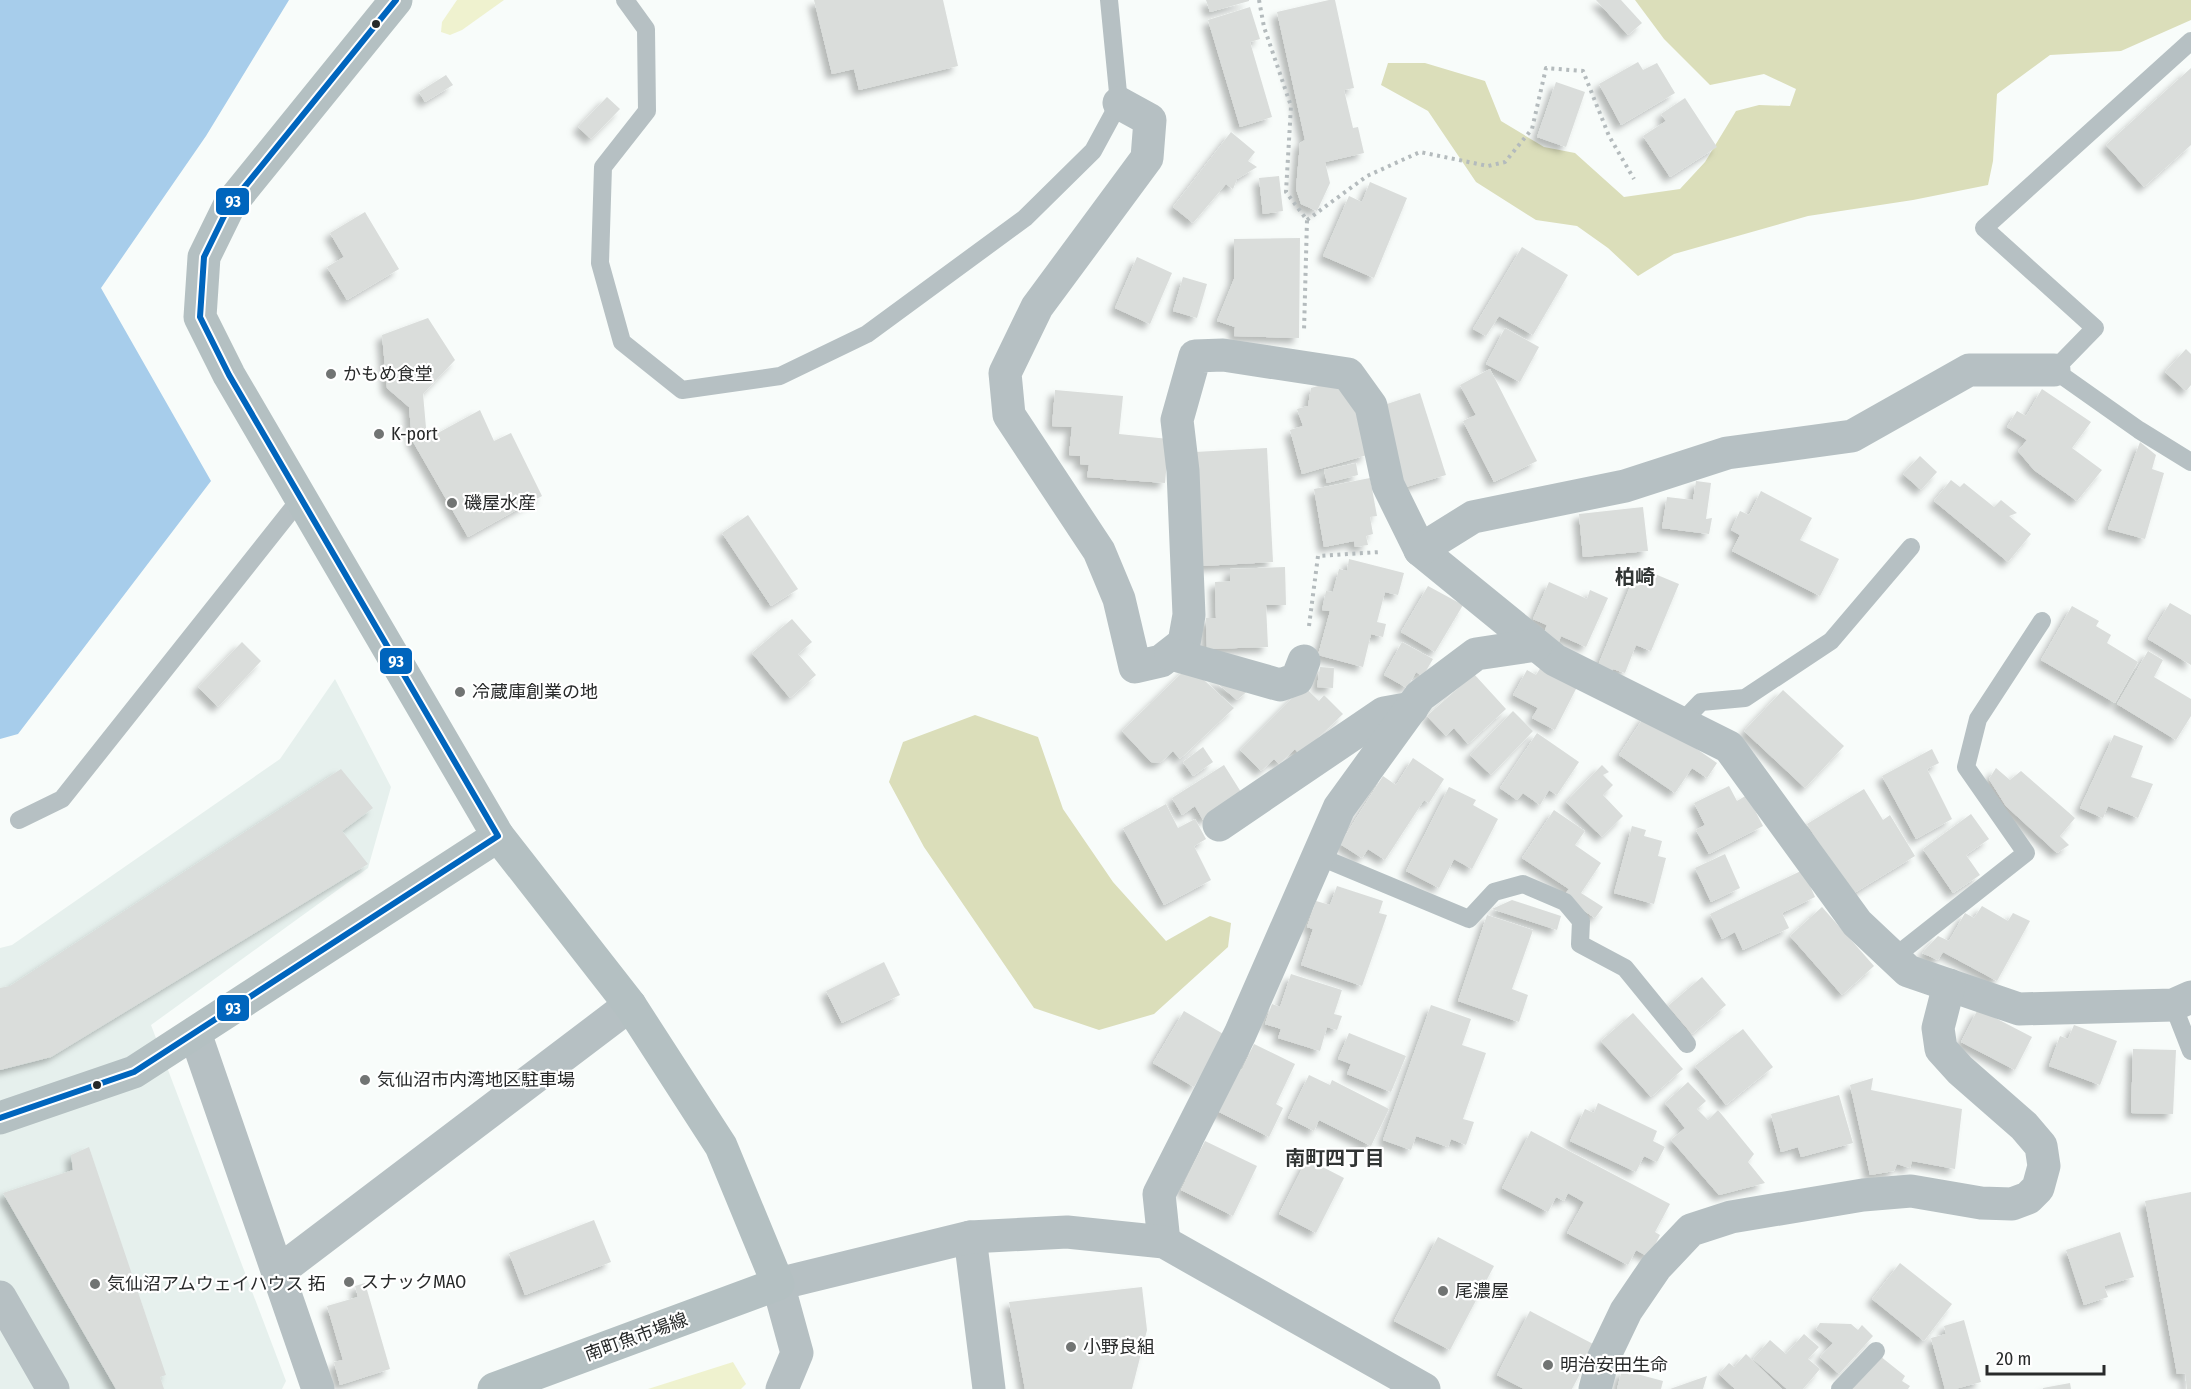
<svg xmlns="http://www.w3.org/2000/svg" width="2191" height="1389" font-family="'Fira Sans Condensed','Noto Sans JP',sans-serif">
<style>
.built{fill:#e6f0ed}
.green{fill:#eff2cf}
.forest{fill:#dbdeba}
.water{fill:#a7cdeb}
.building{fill:#dadddb;filter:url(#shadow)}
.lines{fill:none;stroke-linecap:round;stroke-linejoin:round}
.path{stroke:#b4bbbd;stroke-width:4;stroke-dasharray:3 4.5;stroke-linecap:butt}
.lane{stroke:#b6c0c3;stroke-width:18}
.street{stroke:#b6c0c3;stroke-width:33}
.secondary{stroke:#b4c0c2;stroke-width:33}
.bus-1-casing{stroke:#fff;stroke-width:10}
.bus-1{stroke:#0065bd;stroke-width:6}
.bus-dot{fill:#282a2a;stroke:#fff;stroke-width:2}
.poi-dot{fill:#717473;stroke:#fff;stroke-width:2}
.labels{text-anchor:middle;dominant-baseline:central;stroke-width:4.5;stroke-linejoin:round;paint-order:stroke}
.poi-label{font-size:18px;fill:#282a2a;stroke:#fff;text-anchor:start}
.street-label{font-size:18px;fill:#282a2a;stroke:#fff}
.neighbourhood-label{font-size:20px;font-weight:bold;fill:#313534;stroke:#fff}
.line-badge{stroke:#fff;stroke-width:2}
.badge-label{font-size:16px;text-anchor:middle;font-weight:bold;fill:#fff}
</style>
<defs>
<filter id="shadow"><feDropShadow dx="-5.5" dy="5.5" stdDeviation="3" flood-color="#0004"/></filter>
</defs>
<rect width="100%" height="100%" fill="#f8fcfa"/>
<polygon class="built" points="335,679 391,787 368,868 151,1025 286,1381 282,1389 0,1389 0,948 12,945 280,759"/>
<g class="green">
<polygon points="457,0 504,0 462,30 450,35 441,32 442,22"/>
<polygon points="733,1362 746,1384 741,1389 648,1389"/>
</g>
<g class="forest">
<polygon points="1635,0 2191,0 2191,20 2121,51 2050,55 1997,94 1993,161 1988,185 1913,200 1808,216 1674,254 1638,276 1608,248 1577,226 1536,220 1476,182 1428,111 1381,85 1388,63 1425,63 1485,81 1501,121 1544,147 1575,153 1624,197 1680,189 1705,162 1736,111 1759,105 1790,106 1796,89 1764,74 1710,85 1664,39"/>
<polygon points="975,715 1038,737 1063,809 1113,882 1166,941 1210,916 1231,923 1228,947 1154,1014 1099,1030 1034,1008 924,847 889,782 903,742"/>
</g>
<polygon class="water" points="0,0 289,0 206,136 101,288 211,481 18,734 0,739"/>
<g class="building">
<polygon points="814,0 943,0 958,66 859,90 854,69 832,74"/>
<polygon points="1206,0 1249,0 1249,1 1210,12"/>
<polygon points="1329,0 1335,0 1354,88 1344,90 1353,128 1358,127 1364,153 1325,162 1330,183 1317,211 1301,204 1296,189 1300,143 1305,140 1277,12"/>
<polygon points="1596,0 1621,0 1642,23 1628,35"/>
<polygon points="1250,7 1260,39 1250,42 1272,117 1240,127 1208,20"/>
<polygon points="1638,62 1643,70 1657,63 1675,93 1621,125 1599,84"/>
<polygon points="2191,68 2191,145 2144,187 2106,145"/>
<polygon points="446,75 453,85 425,102 419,92"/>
<polygon points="1556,82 1585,92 1566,147 1537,137"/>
<polygon points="607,97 620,109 591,139 578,127"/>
<polygon points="1685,98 1717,147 1670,177 1643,136 1666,121 1661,114"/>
<polygon points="1231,132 1255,152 1248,161 1257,167 1237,179 1233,189 1226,184 1193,223 1173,207"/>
<polygon points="1279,176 1283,211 1263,214 1259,178"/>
<polygon points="1370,182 1407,198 1374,278 1323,256 1349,196 1362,202"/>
<polygon points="365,212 399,269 347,300 327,267 344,257 330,233"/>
<polygon points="1300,238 1299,338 1234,336 1235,327 1217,321 1234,279 1234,239"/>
<polygon points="1522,247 1568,275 1533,335 1499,316 1486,336 1473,329"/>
<polygon points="1137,257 1172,273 1150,324 1115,308"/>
<polygon points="1183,277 1207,284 1197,318 1173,311"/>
<polygon points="428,318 455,360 423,394 427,439 480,410 494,441 511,433 542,496 468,537 412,440 409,407 387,388 382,335"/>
<polygon points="1505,328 1539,347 1520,382 1486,364"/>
<polygon points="2186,349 2191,354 2191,385 2186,391 2165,372"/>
<polygon points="1490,369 1537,461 1494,482 1463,421 1476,415 1460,385"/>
<polygon points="1339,380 1349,386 1367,455 1302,474 1290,430 1303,426 1297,409 1308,406 1311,388"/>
<polygon points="2042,389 2091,422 2072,448 2102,470 2077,501 2034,470 2018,451 2027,440 2007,427 2017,411 2026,416"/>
<polygon points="1055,390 1123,396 1119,434 1169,439 1165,483 1087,477 1089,465 1080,464 1080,456 1069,455 1072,427 1052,426"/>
<polygon points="1420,393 1446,475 1406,487 1381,406"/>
<polygon points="2140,442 2156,455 2152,469 2164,473 2145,539 2108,529"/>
<polygon points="1267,448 1273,562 1202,566 1195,452"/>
<polygon points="1920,456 1937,472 1921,490 1903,474"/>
<polygon points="1356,463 1358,475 1327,483 1324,470"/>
<polygon points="1370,478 1377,516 1370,517 1373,534 1366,536 1368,545 1355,547 1354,541 1324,547 1314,489"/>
<polygon points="1951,480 1960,487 1964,483 1994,507 2001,500 2017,513 2009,516 2031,534 2008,562 1934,501"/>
<polygon points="1696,481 1711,483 1706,519 1712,518 1709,534 1662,528 1667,497 1693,500"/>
<polygon points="1761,491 1812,518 1800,540 1839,559 1820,596 1732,551 1740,535 1731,530 1740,511 1749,515"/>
<polygon points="1643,507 1648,551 1583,557 1579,514"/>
<polygon points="748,515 798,589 771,606 722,533"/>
<polygon points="1349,559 1404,573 1398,595 1385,592 1377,622 1386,624 1383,637 1371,634 1363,667 1318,655 1330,611 1322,610 1326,591 1333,592 1339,569 1347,571"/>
<polygon points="1285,567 1286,605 1266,605 1268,647 1207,649 1206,618 1216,618 1215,582 1230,581 1230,569"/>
<polygon points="1638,567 1679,584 1651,651 1636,645 1625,673 1613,669 1611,674 1597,668"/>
<polygon points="1549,582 1587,599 1590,590 1608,598 1586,647 1561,636 1558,644 1542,637 1547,625 1533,619"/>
<polygon points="1428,586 1463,605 1435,652 1401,632"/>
<polygon points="2170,603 2191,615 2191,665 2148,639"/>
<polygon points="2072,606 2099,621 2096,626 2111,635 2107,643 2138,662 2115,703 2041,660"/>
<polygon points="792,619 812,642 798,654 816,675 790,698 752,653"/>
<polygon points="242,642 261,661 218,707 198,687"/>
<polygon points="1402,642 1433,659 1423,676 1416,672 1407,688 1384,675"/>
<polygon points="2148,651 2163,660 2154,677 2191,699 2191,716 2176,740 2117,704"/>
<polygon points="1189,666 1234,708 1180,759 1173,751 1160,763 1151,762 1122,731"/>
<polygon points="1320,667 1334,668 1333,688 1317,687"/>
<polygon points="1541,667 1577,687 1555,730 1532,718 1538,708 1513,695 1527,670 1536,675"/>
<polygon points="1474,674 1506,709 1468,744 1454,728 1446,736 1427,716"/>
<polygon points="1210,677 1250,689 1237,700"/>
<polygon points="1304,686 1319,701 1324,695 1343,714 1300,755 1295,749 1279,764 1274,759 1261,771 1240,750"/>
<polygon points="1783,690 1844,746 1805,788 1744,731"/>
<polygon points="1513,711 1533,731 1491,775 1470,755"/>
<polygon points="1646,714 1717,763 1707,778 1692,768 1675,793 1619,755"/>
<polygon points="1537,733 1579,762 1557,795 1549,790 1540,805 1523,793 1517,800 1500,788"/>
<polygon points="2114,735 2143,746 2131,777 2153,784 2138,818 2108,806 2103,818 2080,808"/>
<polygon points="1203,747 1213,762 1193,776 1183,762"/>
<polygon points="1932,749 1939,763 1927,769 1952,819 1916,839 1882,776"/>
<polygon points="1413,758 1444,779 1429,803 1424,800 1385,860 1368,849 1362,858 1340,844 1383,776 1396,785"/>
<polygon points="1224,765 1246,800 1217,811 1203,820 1195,806 1182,815 1172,798"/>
<polygon points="1602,765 1609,772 1603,775 1613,785 1603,795 1623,816 1602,837 1566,802"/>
<polygon points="1996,768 2010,780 2021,771 2075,818 2060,836 2069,845 2057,853 2006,806 1989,779"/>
<polygon points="341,769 373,808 342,831 368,864 51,1057 0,1070 0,988 10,986"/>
<polygon points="1729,786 1737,801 1747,795 1763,826 1709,854 1696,830 1705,825 1694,803"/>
<polygon points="1449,787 1476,800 1473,805 1498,819 1472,869 1454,859 1439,888 1406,871"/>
<polygon points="1864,789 1883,820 1890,815 1915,856 1851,895 1807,824"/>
<polygon points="1166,804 1178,828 1195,819 1206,839 1194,846 1211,880 1164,905 1123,828"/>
<polygon points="1554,810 1585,831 1575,845 1601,863 1581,893 1603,907 1595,918 1563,897 1569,889 1522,858"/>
<polygon points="1971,814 1989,839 1966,855 1980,875 1953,893 1923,849"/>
<polygon points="1632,826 1646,830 1644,836 1662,841 1658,856 1666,858 1654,904 1614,893"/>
<polygon points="1725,854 1740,888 1711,902 1695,868"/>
<polygon points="1803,870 1815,897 1782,913 1789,928 1743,950 1735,932 1722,939 1710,914"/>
<polygon points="1337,886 1383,901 1379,913 1387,915 1362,986 1301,965 1313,929 1307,927 1316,901 1330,905"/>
<polygon points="1512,900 1561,916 1557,930 1492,909"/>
<polygon points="1982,906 2008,921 2013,913 2030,921 1997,981 1943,952 1938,960 1922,953 1938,936 1949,941 1965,913 1974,918"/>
<polygon points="1822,907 1874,966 1842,995 1790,936"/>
<polygon points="1487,915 1533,930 1512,989 1528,995 1519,1022 1458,1001"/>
<polygon points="884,962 900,995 842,1023 826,991"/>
<polygon points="1291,974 1342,990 1334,1014 1342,1016 1337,1030 1327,1027 1320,1051 1278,1038 1281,1029 1265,1024 1272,1004 1280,1007"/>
<polygon points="1702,977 1726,1005 1692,1034 1668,1006"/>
<polygon points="1431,1005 1471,1019 1462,1045 1486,1053 1463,1119 1474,1122 1466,1145 1451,1139 1448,1147 1416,1136 1411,1150 1383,1140"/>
<polygon points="1978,1009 2032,1037 2015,1070 1961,1042"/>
<polygon points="1184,1011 1225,1035 1194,1087 1153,1063"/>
<polygon points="1633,1013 1683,1069 1651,1097 1601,1041"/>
<polygon points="2074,1025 2117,1041 2100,1085 2049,1066 2060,1036 2068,1039"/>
<polygon points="1743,1029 1773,1067 1726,1105 1695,1066"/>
<polygon points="1349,1033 1406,1056 1391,1092 1347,1074 1351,1064 1338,1059"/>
<polygon points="1254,1044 1295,1064 1276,1104 1283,1108 1269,1137 1217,1111 1238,1067 1242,1070"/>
<polygon points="2133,1049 2176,1050 2173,1114 2131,1113"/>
<polygon points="1309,1075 1330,1085 1332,1080 1389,1109 1371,1146 1319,1120 1314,1131 1288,1118"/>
<polygon points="1873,1078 1871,1090 1962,1109 1955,1169 1912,1161 1910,1168 1897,1164 1894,1171 1870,1175 1850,1085"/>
<polygon points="1688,1082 1706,1101 1697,1109 1708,1120 1718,1110 1754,1154 1748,1162 1765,1183 1719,1195 1671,1140 1685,1128 1665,1103"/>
<polygon points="1839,1095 1853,1143 1801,1157 1798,1147 1781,1152 1771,1114"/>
<polygon points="1598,1103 1657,1131 1653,1141 1665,1147 1657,1162 1644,1156 1636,1172 1570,1141 1585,1109 1594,1113"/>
<polygon points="1531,1131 1670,1204 1655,1232 1660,1235 1649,1257 1636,1250 1628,1265 1567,1233 1584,1202 1568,1193 1564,1201 1556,1197 1548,1212 1502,1188"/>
<polygon points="1205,1141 1257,1166 1233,1216 1181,1190"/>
<polygon points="89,1147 166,1375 160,1377 164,1389 116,1389 3,1193 73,1170 71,1155"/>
<polygon points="1307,1159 1344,1178 1316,1233 1279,1214"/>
<polygon points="2191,1192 2191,1389 2187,1389 2185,1373 2177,1374 2145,1201"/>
<polygon points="594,1220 611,1262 525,1295 509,1253"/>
<polygon points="2120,1232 2134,1277 2104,1286 2108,1297 2084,1305 2066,1250"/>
<polygon points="1438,1237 1494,1266 1450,1350 1394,1321"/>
<polygon points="1900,1263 1952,1304 1924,1341 1872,1299"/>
<polygon points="365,1283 390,1369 340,1385 334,1362 343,1360 327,1306 358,1297 355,1286"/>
<polygon points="1142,1287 1147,1330 1132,1389 1025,1389 1009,1302"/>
<polygon points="1530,1311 1595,1345 1572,1389 1524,1389 1497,1375"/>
<polygon points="1964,1320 1981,1382 1955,1389 1945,1389 1931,1338 1946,1334 1944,1326"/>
<polygon points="1820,1323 1851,1324 1858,1330 1862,1325 1873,1336 1839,1374 1820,1357 1833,1343 1816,1329"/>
<polygon points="1804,1334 1819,1347 1808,1359 1820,1369 1803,1389 1787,1389 1753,1359 1770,1340 1786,1354"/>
<polygon points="1746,1354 1782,1389 1735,1389 1719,1374 1729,1363 1734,1367"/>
<polygon points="1880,1356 1905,1376 1902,1381 1910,1386 1908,1389 1850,1389"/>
<polygon points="1622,1370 1663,1381 1661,1389 1617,1389"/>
<polygon points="1707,1376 1703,1389 1670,1389"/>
<polygon points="2070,1383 2071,1389 2043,1389 2043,1388"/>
</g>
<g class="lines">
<g class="path">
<polyline points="1259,0 1264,27 1291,106 1286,192 1307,220 1304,331"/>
<polyline points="1307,220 1367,176 1420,152 1488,166 1505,162 1532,129 1546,68 1583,71 1609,136 1634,179"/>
<polyline points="1309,626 1318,556 1380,552"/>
</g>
<g class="lane">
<polyline points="625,0 646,29 647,111 603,167 600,263 622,342 682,390 780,376 867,334 1025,218 1093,151 1119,103 1109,0"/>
<polyline points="2191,41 1984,228 2095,328 2054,370 2139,430 2191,462"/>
<polyline points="1681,723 1701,702 1745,698 1831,641 1911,547"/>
<polyline points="19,820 62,799 301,498"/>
<polyline points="1318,856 1469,919 1494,892 1523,884 1565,902 1581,921 1580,944 1625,968 1687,1044"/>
<polyline points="1893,958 2026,853 1966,767 1978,719 2042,621"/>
<polyline points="2173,1005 2191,1051"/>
<polyline points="1840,1389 1876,1351"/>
</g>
<g class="street">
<polyline points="1119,103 1150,120 1147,158 1037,307 1005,373 1009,415 1099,551 1119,599 1135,667 1161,661 1184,643 1189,615 1183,471 1177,420 1195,356 1223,355 1348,374 1371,406 1388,485 1420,550 1555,660 1729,747 1857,923 1908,971 2019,1009 2173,1005 2191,997"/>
<polyline points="1420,550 1473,517 1625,486 1727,453 1852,436 1969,370 2054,370"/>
<polyline points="1171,654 1280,685 1297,679 1304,661"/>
<polyline points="1219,825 1384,713 1412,708"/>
<polyline points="195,1033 318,1389"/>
<polyline points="970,1237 989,1389"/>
<polyline points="1164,1242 1159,1194 1240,1034 1339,808 1420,696 1476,654 1536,645"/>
<polyline points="278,1272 630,1005"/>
<polyline points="0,1297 53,1389"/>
<polyline points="782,1389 797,1353 778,1284 970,1237 1067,1232 1164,1242 1424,1389"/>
<polyline points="1595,1389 1603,1359 1626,1311 1656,1267 1691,1230 1731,1217 1863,1195 1911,1191 1981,1203 2012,1204 2028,1198 2038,1188 2044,1166 2041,1146 2024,1126 1960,1070 1941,1049 1938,1028 1949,985"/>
</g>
<g class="secondary">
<polyline points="0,1118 134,1072 498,836 229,375 200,317 204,257 229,206 396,0"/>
<polyline points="494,1389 778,1284 721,1146 630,1005 498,836"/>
</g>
<defs>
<polyline id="bus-1" points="0,1118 134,1072 498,836 229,375 200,317 204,257 229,206 396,0"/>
</defs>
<use href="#bus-1" class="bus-1-casing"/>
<use href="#bus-1" class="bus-1"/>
</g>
<g class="bus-dot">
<circle cx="376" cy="24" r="5"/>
<circle cx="97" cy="1085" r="5"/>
</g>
<g class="poi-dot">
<circle cx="331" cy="374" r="6"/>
<circle cx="379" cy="434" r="6"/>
<circle cx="452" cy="503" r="6"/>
<circle cx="460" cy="692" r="6"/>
<circle cx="365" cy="1080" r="6"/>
<circle cx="349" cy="1282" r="6"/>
<circle cx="95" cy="1284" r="6"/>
<circle cx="1443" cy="1291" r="6"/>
<circle cx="1071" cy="1347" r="6"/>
<circle cx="1548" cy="1365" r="6"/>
</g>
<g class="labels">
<g class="poi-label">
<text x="343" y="374">かもめ食堂</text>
<text x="391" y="434">K-port</text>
<text x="464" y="503">磯屋水産</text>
<text x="472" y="692">冷蔵庫創業の地</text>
<text x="377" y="1080">気仙沼市内湾地区駐車場</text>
<text x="361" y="1282">スナックMAO</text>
<text x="107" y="1284">気仙沼アムウェイハウス 拓</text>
<text x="1455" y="1291">尾濃屋</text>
<text x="1083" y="1347">小野良組</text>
<text x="1560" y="1365">明治安田生命</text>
</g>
<g class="street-label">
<text transform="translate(636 1337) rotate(-20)">南町魚市場線</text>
</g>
<g class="neighbourhood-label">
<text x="1635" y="577">柏崎</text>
<text x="1335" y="1158">南町四丁目</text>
</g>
</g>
<g class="line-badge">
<rect x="215" y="187" width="35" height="29" rx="6" fill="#0065bd"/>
<rect x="379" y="647" width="34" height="28" rx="6" fill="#0065bd"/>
<rect x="216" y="994" width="34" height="28" rx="6" fill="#0065bd"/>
</g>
<g class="badge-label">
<text x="233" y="207">93</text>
<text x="396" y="667">93</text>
<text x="233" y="1014">93</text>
</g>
<path d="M1987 1365v9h117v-9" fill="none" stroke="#282a2a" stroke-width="3"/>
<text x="1996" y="1365" font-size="18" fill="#282a2a" stroke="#ffffff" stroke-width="4.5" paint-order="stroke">20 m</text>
</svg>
